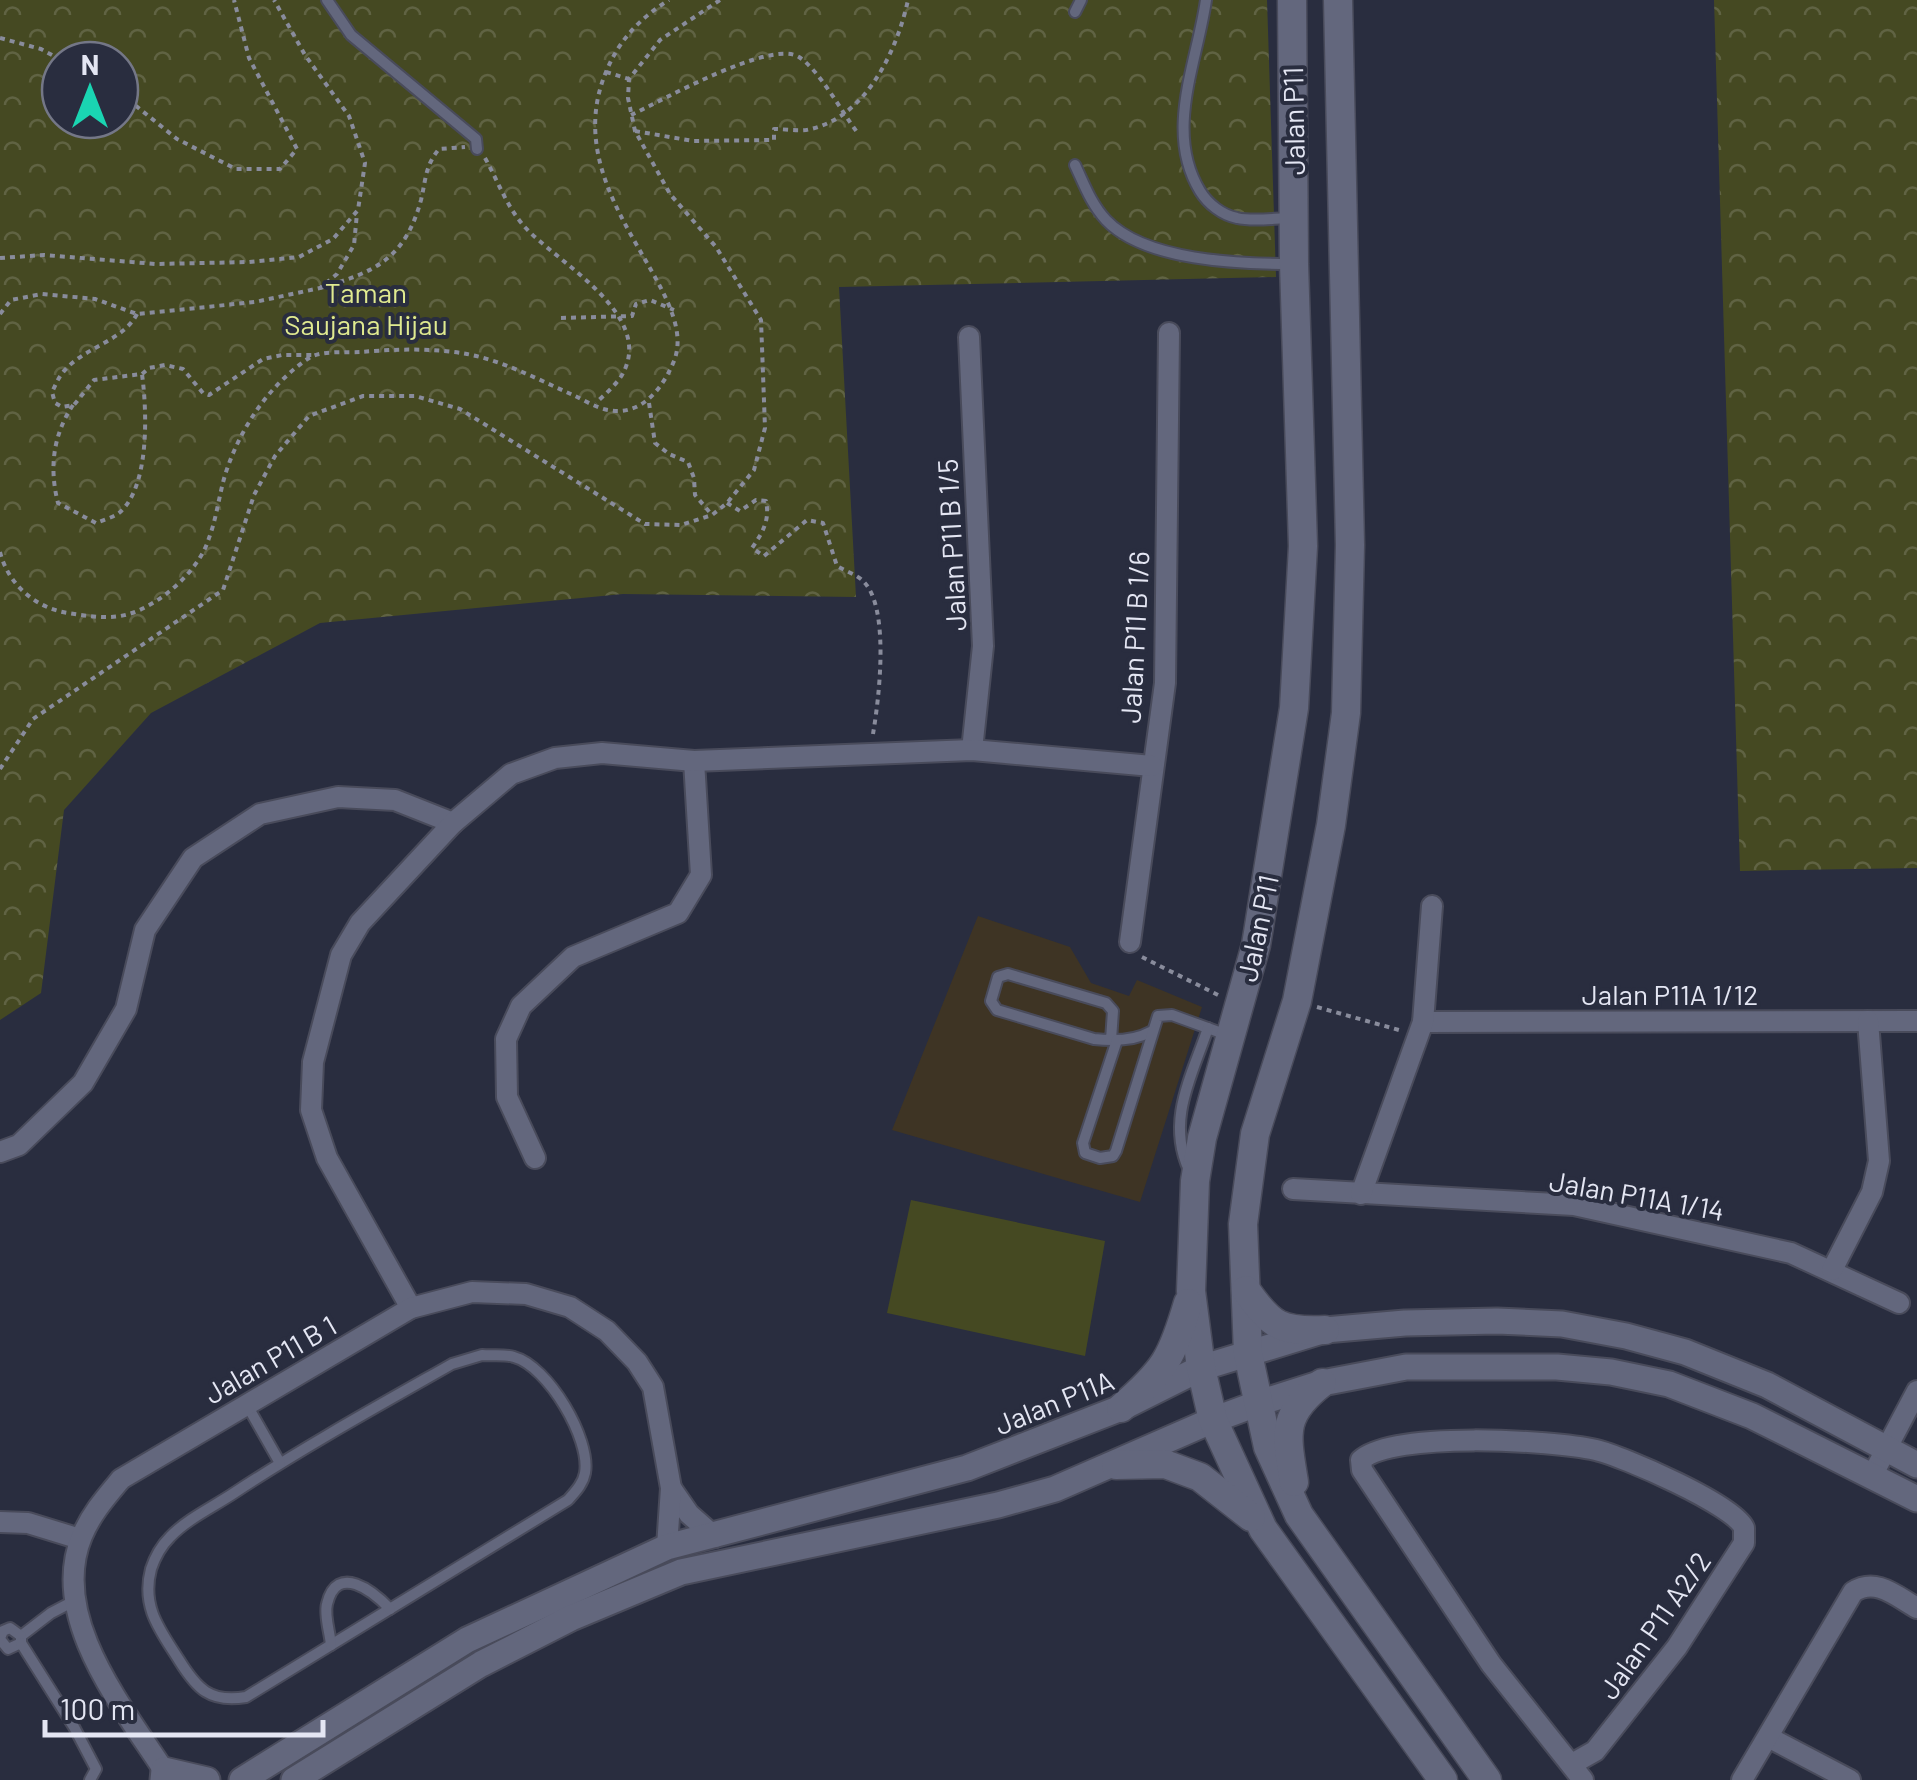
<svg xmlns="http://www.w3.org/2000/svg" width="1917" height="1780" font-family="Barlow,sans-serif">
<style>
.education{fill:#3e3424}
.forest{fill:url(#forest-crowns);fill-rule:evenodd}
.pitch{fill:#454922}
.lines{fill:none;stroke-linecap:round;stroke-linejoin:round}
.service-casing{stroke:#494b5b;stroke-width:14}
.minor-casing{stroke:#494b5b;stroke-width:24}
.tertiary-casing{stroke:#494b5b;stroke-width:29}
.secondary-casing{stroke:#494b5b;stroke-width:31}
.path{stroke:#898c9c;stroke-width:4;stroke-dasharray:5 5;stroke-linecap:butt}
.service{stroke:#63677d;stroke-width:10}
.minor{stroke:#63677d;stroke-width:20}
.tertiary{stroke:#63677d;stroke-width:25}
.secondary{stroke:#63677d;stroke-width:28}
.labels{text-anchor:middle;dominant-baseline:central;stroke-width:8;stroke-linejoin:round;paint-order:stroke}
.street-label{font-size:28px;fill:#e4e6f3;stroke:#292d3f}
.park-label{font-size:28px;fill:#e0ea90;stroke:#292d3f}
</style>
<defs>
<pattern id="forest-crowns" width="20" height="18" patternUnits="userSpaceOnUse" patternTransform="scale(2.5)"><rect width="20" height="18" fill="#454922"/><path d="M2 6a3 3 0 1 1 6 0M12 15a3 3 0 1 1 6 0" fill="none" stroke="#606343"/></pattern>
</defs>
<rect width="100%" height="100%" fill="#292d3f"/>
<polygon class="education" points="978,916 1070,947 1091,983 1129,996 1137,980 1202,1007 1140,1202 892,1130"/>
<g class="forest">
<path d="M0 0H1267L1276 277 839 287 856 597 623 594 320 623 151 713 64 810 41 993 0 1020ZM60 60H120V120H60Z"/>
<polygon points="1714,0 1917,0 1917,868 1740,871"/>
</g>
<polygon class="pitch" points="911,1200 1105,1241 1085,1356 887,1313"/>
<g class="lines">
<defs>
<g id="service">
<polyline points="327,0 351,35 476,139 477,149"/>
<path d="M1206 0C1197 63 1164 132 1200 191 1208 204 1222 215 1237 218 1254 222 1275 218 1292 218"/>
<polyline points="1075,12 1081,0"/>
<path d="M1075 165C1084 184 1091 204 1106 220 1145 261 1239 264 1293 264"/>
<path d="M1111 1040 1113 1011 1106 1003 1008 974 998 977 991 1001 997 1010 1094 1039C1113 1041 1134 1041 1150 1032"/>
<polyline points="1117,1040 1083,1143 1085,1153 1100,1158 1113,1156 1116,1151 1158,1016 1172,1015 1227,1035"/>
<path d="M1189 1170C1166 1120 1192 1076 1208 1028"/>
<path d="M482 1355C492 1356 505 1354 514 1357 548 1366 591 1439 585 1473 583 1484 575 1492 568 1500L246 1697C210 1703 197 1689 179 1660 160 1630 141 1607 151 1569 155 1557 161 1546 170 1537 187 1519 213 1507 234 1493 304 1447 378 1406 452 1364Z"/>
<polyline points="247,1405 280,1463"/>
<polyline points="21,1636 51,1613 74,1601"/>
<polyline points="0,1638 3,1631 10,1628 21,1636 21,1643 8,1649 0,1639"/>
<polyline points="21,1643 74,1727 96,1769 90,1780"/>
<path d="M331 1645C330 1633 324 1615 327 1604 337 1562 374 1592 390 1609"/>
</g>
<g id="minor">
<polyline points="969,337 983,646 972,750"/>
<polyline points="1130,942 1165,683 1169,333"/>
<polyline points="1423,1022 1917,1021"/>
<polyline points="0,1152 19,1145 83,1083 126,1009 145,930 193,858 260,814 338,797 395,800 453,823"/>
<polyline points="535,1158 507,1097 506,1039 521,1006 573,957 678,913 701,875 694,761"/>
<polyline points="1293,1189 1574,1205 1791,1253 1899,1303"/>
<polyline points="1361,1194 1423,1022 1432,906"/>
<polyline points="1832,1270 1872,1192 1879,1161 1868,1021"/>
<polyline points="411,1308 327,1158 311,1110 313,1062 341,955 360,923 453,823 511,774 555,758 602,753 694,761 972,750 1152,766"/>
<polyline points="1872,1476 1917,1391"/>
<polyline points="671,1488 689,1514 715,1537"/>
<polyline points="0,1522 28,1523 80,1539"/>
<polyline points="1768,1737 1850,1780"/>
<path d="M1572 1764 1595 1751 1677 1647 1744 1543C1744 1541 1744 1530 1744 1528 1735 1505 1622 1456 1596 1450 1552 1440 1392 1431 1361 1460L1362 1470 1491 1664 1583 1780"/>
<path d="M170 1780C128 1713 47 1620 82 1536 91 1514 106 1497 121 1479L411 1308 472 1292 526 1294 570 1307 607 1331 637 1362 653 1387 671 1488 667 1547"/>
<path d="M1742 1780 1853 1592C1876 1577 1896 1596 1917 1608"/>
</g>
<g id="tertiary">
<polyline points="163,1780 164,1770 207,1780"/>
<polyline points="242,1780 467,1640 667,1547 967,1468 1121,1408 1201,1368 1325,1330 1405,1323 1497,1321 1562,1324 1626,1336 1685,1352 1767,1385 1917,1465"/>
<polyline points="294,1780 481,1664 571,1618 681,1572 998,1505 1055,1489 1213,1420 1259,1403 1322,1383 1406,1367 1557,1367 1611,1372 1669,1384 1752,1416 1917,1499"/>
</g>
<g id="secondary">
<polyline points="1292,0 1294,264 1303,546 1294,708 1256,945 1202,1138 1195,1181 1191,1291 1201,1368 1213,1420 1263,1529 1443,1780"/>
<polyline points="1338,0 1350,545 1346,713 1331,825 1297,1001 1255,1134 1243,1224 1248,1354 1268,1447 1299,1515 1487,1780"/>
<path d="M1246 1290C1271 1326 1281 1332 1325 1330"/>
<path d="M1121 1408C1165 1370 1172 1358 1188 1303"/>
<polyline points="1116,1465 1165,1464 1200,1477 1251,1517"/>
<path d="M1294 1482C1286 1433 1281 1415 1322 1383"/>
</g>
</defs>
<use href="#service" class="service-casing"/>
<use href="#minor" class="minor-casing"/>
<use href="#tertiary" class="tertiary-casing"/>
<use href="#secondary" class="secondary-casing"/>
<g class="path">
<polyline points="0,38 41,49 61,60"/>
<polyline points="606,72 629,79"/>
<polyline points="120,93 177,139 236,169 280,169 297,149 249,58 234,0"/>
<path d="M631 115C663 100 771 39 799 57 820 71 841 111 857 132"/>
<path d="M635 131 693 141 774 140V129C784 129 796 131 806 130 865 120 897 51 908 0"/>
<path d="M485 158C498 181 506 205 523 225 555 262 657 314 622 375 616 385 604 395 596 403"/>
<polyline points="0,258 44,255 156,264 249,262 299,257 333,239 358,210 365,163 349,116 305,55 274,0"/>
<path d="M320 288C375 272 405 259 421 200 426 179 425 166 439 149L465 147"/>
<polyline points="0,314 11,300 42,294 95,299 137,314 255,302 320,288 337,274 354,245 357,213"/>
<path d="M137 314C123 341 85 347 65 370 59 376 56 384 52 392L55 403 62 407 74 405 94 380 142 374 149 368 165 365 183 369 203 393 209 395 263 359 282 355H313"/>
<polyline points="561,318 632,316 636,304 650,300 674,310"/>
<polyline points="649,403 655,443 669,454 688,462 694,478 695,495 712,515"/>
<path d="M73 405C53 435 49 468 58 503L96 523C103 520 114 517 119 513 150 487 147 411 142 374"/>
<path d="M727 503 740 511 756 500 766 501C770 520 763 532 752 548L764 556 807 520 823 523 837 566C845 571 858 575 864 582 890 609 879 699 873 734"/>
<path d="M0 552C8 584 35 608 68 613 88 616 109 620 129 614 161 604 199 571 209 538 217 517 219 494 226 472 241 427 269 385 309 358 322 350 346 353 361 352 395 349 434 348 467 354 504 361 539 380 573 395 584 400 596 408 608 410 641 417 663 388 674 361 702 290 555 194 606 72 619 40 640 18 669 0"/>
<polyline points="0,769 33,719 223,590 254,495 275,456 309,416 363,396 415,396 460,409 645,524 681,525 712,515 727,503 754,470 765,428 761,320 716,247 670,194 635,131 628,98 629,79 660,40 720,0"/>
<polyline points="1142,957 1218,995"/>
<polyline points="1317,1007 1399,1030"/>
</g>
<use href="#service" class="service"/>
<use href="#minor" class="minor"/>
<use href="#tertiary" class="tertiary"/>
<use href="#secondary" class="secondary"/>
</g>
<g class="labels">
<g class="street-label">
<text transform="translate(1293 121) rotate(-91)">Jalan P11</text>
<text transform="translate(951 545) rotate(-93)">Jalan P11 B 1/5</text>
<text transform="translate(1134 637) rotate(-87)">Jalan P11 B 1/6</text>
<text transform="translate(1257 928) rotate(-78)">Jalan P11</text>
<text x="1670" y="994">Jalan P11A 1/12</text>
<text transform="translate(1637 1195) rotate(10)">Jalan P11A 1/14</text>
<text transform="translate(270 1359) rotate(-30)">Jalan P11 B 1</text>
<text transform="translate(1054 1402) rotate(-22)">Jalan P11A</text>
<text transform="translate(1654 1625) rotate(-55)">Jalan P11 A2/2</text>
</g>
<g class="park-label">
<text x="366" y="292">Taman<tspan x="366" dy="32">Saujana Hijau</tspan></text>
</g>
</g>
<g transform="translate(90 90)"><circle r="48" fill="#292d3f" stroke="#747787" stroke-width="2.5"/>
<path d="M0-8L18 38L0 25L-18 38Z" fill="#1ad5b2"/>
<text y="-15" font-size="28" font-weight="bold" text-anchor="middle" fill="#e4e6f3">N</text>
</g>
<path d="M45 1720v15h278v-15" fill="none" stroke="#e4e6f3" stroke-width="5"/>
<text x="60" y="1720" font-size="30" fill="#e4e6f3" stroke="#292d3f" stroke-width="8" paint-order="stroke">100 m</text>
</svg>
